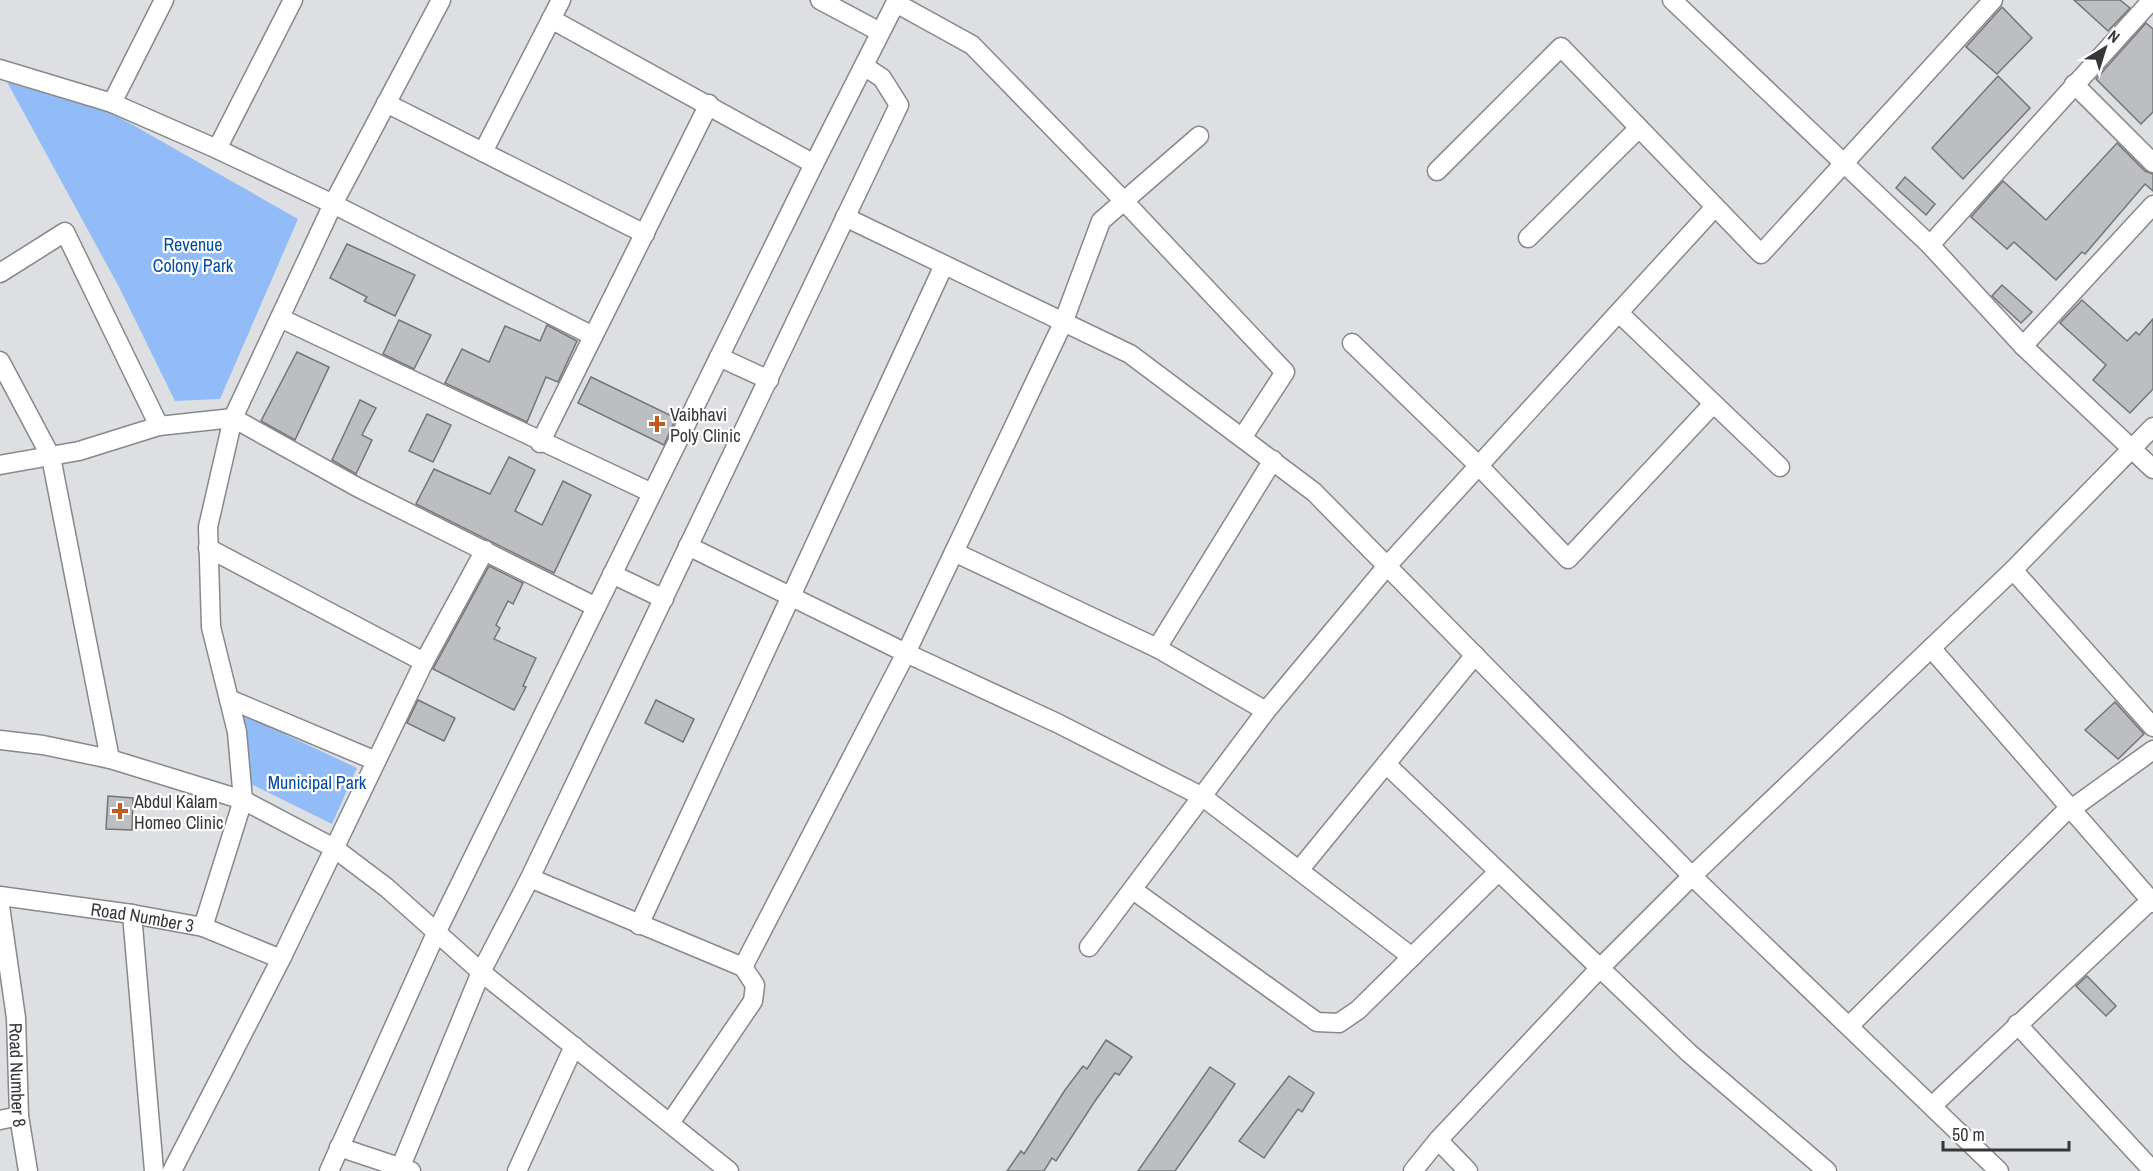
<svg xmlns="http://www.w3.org/2000/svg" width="2153" height="1171" font-family="'Archivo Narrow',sans-serif">
<style>
.green{fill:#91bcf8}
.building{fill:#bcbec1;stroke:#737577;stroke-width:1.5}
.lines{fill:none;stroke-linecap:round;stroke-linejoin:round}
.minor-casing{stroke:#87888b;stroke-width:21}
.minor{stroke:#fff;stroke-width:18}
.poi-dot{fill:#be5b21;stroke:#fff;stroke-width:2}
.labels{text-anchor:middle;dominant-baseline:central;stroke-width:4.5;stroke-linejoin:round;paint-order:stroke}
.park-label{font-size:18px;fill:#034da1;stroke:#fff}
.poi-label{font-size:18px;fill:#363738;stroke:#fff;text-anchor:start}
.street-label{font-size:18px;fill:#363738;stroke:#fff}
</style>
<rect width="100%" height="100%" fill="#dddfe2"/>
<g class="green">
<polygon points="7,82 110,112 298,219 220,399 175,401 119,287"/>
<polygon points="242,714 357,768 332,824 249,783"/>
</g>
<g class="building">
<polygon points="2074,0 2120,0 2130,8 2108,31"/>
<polygon points="2002,7 2032,38 1997,74 1966,47"/>
<polygon points="2146,23 2153,29 2153,112 2141,124 2096,79"/>
<polygon points="1998,76 2030,108 1963,179 1932,148"/>
<polygon points="2117,143 2145,171 2153,174 2153,191 2145,184 2085,254 2082,252 2056,280 2014,242 2007,249 1971,217 2003,181 2046,220"/>
<polygon points="1905,177 1935,204 1926,215 1896,188"/>
<polygon points="347,244 415,275 395,316 364,301 367,297 330,278"/>
<polygon points="2002,285 2032,312 2021,323 1992,296"/>
<polygon points="2082,300 2127,341 2136,332 2139,335 2153,319 2153,389 2130,413 2093,380 2106,365 2060,323"/>
<polygon points="399,320 431,335 414,369 383,354"/>
<polygon points="547,325 577,341 558,382 546,377 527,422 445,383 462,349 489,362 505,326 540,341"/>
<polygon points="297,352 329,367 295,440 261,421"/>
<polygon points="591,377 676,418 664,445 578,403"/>
<polygon points="360,400 376,408 362,435 372,440 356,474 332,460"/>
<polygon points="427,414 451,425 433,462 409,451"/>
<polygon points="509,457 535,470 515,511 542,525 563,481 591,495 554,573 416,504 434,469 490,494"/>
<polygon points="489,566 523,583 513,604 508,601 496,625 500,628 494,639 536,658 523,686 526,687 514,710 433,669"/>
<polygon points="418,700 455,718 444,741 407,723"/>
<polygon points="656,700 694,719 683,742 645,723"/>
<polygon points="2115,702 2144,734 2118,759 2085,730"/>
<polygon points="108,796 133,798 132,830 106,829"/>
<polygon points="2087,976 2116,1006 2106,1016 2076,986"/>
<polygon points="1106,1040 1132,1057 1119,1075 1115,1073 1095,1101 1056,1161 1052,1158 1044,1171 1007,1171 1021,1151 1024,1154 1065,1090 1083,1066 1087,1069"/>
<polygon points="1210,1067 1235,1084 1210,1121 1175,1171 1138,1171"/>
<polygon points="1289,1076 1314,1093 1302,1112 1298,1109 1264,1158 1239,1141"/>
</g>
<g class="lines">
<defs>
<g id="minor">
<polyline points="820,0 880,32"/>
<polyline points="1672,0 1930,245 2023,346 2153,469"/>
<polyline points="896,3 972,45 1124,201 1285,372 1242,438"/>
<polyline points="0,69 112,103 217,149 333,204 593,336"/>
<polyline points="2074,84 2153,163"/>
<polyline points="112,103 164,0"/>
<polyline points="386,103 645,234"/>
<polyline points="1199,136 1101,221 1063,323 906,653 1057,723 1203,797 1412,957"/>
<polyline points="217,149 293,0"/>
<polyline points="483,152 561,0"/>
<polyline points="814,164 897,0"/>
<polyline points="1437,171 1561,47 1761,254 1993,0"/>
<polyline points="845,217 1130,354 1314,492 1692,876 1999,1171"/>
<polyline points="1528,238 1639,128"/>
<polyline points="1930,245 2152,0"/>
<polyline points="0,273 65,232 159,426 233,418 357,487 596,607"/>
<polyline points="1619,313 1780,467"/>
<polyline points="280,318 652,493"/>
<polyline points="1352,343 1479,466 1568,559 1713,404"/>
<polyline points="2023,346 2153,205"/>
<polyline points="719,357 769,380"/>
<polyline points="0,361 51,457 110,759"/>
<polyline points="540,443 709,104"/>
<polyline points="0,465 79,451 159,426"/>
<polyline points="208,548 424,662"/>
<polyline points="954,552 1157,648 1266,711"/>
<polyline points="2013,570 2153,727"/>
<polyline points="612,574 664,599"/>
<polyline points="1157,648 1273,460"/>
<polyline points="1931,648 2153,903"/>
<polyline points="229,699 376,761"/>
<polyline points="0,740 43,745 110,759 243,800 334,848 387,888 481,972 729,1171"/>
<polyline points="1386,764 1689,1053 1827,1171"/>
<polyline points="1300,869 1475,655"/>
<polyline points="530,878 743,967 906,653 688,546"/>
<polyline points="1133,890 1317,1022 1339,1023 1358,1010 1498,872"/>
<path id="s1" d="M0 896 132 914 203 927 281 959"/>
<path id="s2" d="M0 906 16 1018 19 1116 28 1171"/>
<polyline points="132,914 154,1171"/>
<polyline points="639,925 944,265"/>
<polyline points="203,927 243,800 237,732 211,627 208,527 233,418 333,204 441,0"/>
<polyline points="1089,947 1266,711 1387,566 1715,207"/>
<polyline points="2017,1024 2153,1171"/>
<polyline points="1849,1026 2070,807 2074,807 2153,750"/>
<polyline points="1933,1105 2151,900"/>
<polyline points="0,1120 19,1116"/>
<polyline points="670,1123 753,1001 755,985 743,967"/>
<polyline points="1438,1140 1468,1171"/>
<polyline points="339,1147 411,1171"/>
<polyline points="172,1171 281,959 424,662 485,550"/>
<polyline points="329,1171 437,931 814,164 551,19"/>
<polyline points="399,1171 481,972 530,878 899,105 882,78 864,66"/>
<polyline points="517,1171 574,1046"/>
<polyline points="1413,1171 1438,1140 1599,969 1692,876 2013,570 2153,427"/>
</g>
</defs>
<use href="#minor" class="minor-casing"/>
<use href="#minor" class="minor"/>
</g>
<g class="poi-dot">
<path d="M654 415h6v6h6v6h-6v6h-6v-6h-6v-6h6z"/>
<path d="M117 802h6v6h6v6h-6v6h-6v-6h-6v-6h6z"/>
</g>
<g class="labels">
<g class="park-label">
<text x="193" y="244">Revenue<tspan x="193" dy="21">Colony Park</tspan></text>
<text x="317" y="782">Municipal Park</text>
</g>
<g class="poi-label">
<text x="670" y="414">Vaibhavi<tspan x="670" dy="21">Poly Clinic</tspan></text>
<text x="134" y="801">Abdul Kalam<tspan x="134" dy="21">Homeo Clinic</tspan></text>
</g>
<g class="street-label">
<text stroke="none"><textPath href="#s1" startOffset="144">Road Number 3</textPath></text>
<text stroke="none"><textPath href="#s2" startOffset="170">Road Number 8</textPath></text>
</g>
</g>
<g transform="translate(2105 48) rotate(38)" stroke="#ffffff" stroke-width="4.5" paint-order="stroke">
<path d="M0-4.5L10 22L0 15L-10 22Z" fill="#363738"/>
<text y="-9" font-size="16" font-weight="bold" text-anchor="middle" fill="#363738">N</text>
</g>
<path d="M1943 1141v9h126v-9" fill="none" stroke="#363738" stroke-width="3"/>
<text x="1952" y="1141" font-size="18" fill="#363738" stroke="#ffffff" stroke-width="4.5" paint-order="stroke">50 m</text>
</svg>
